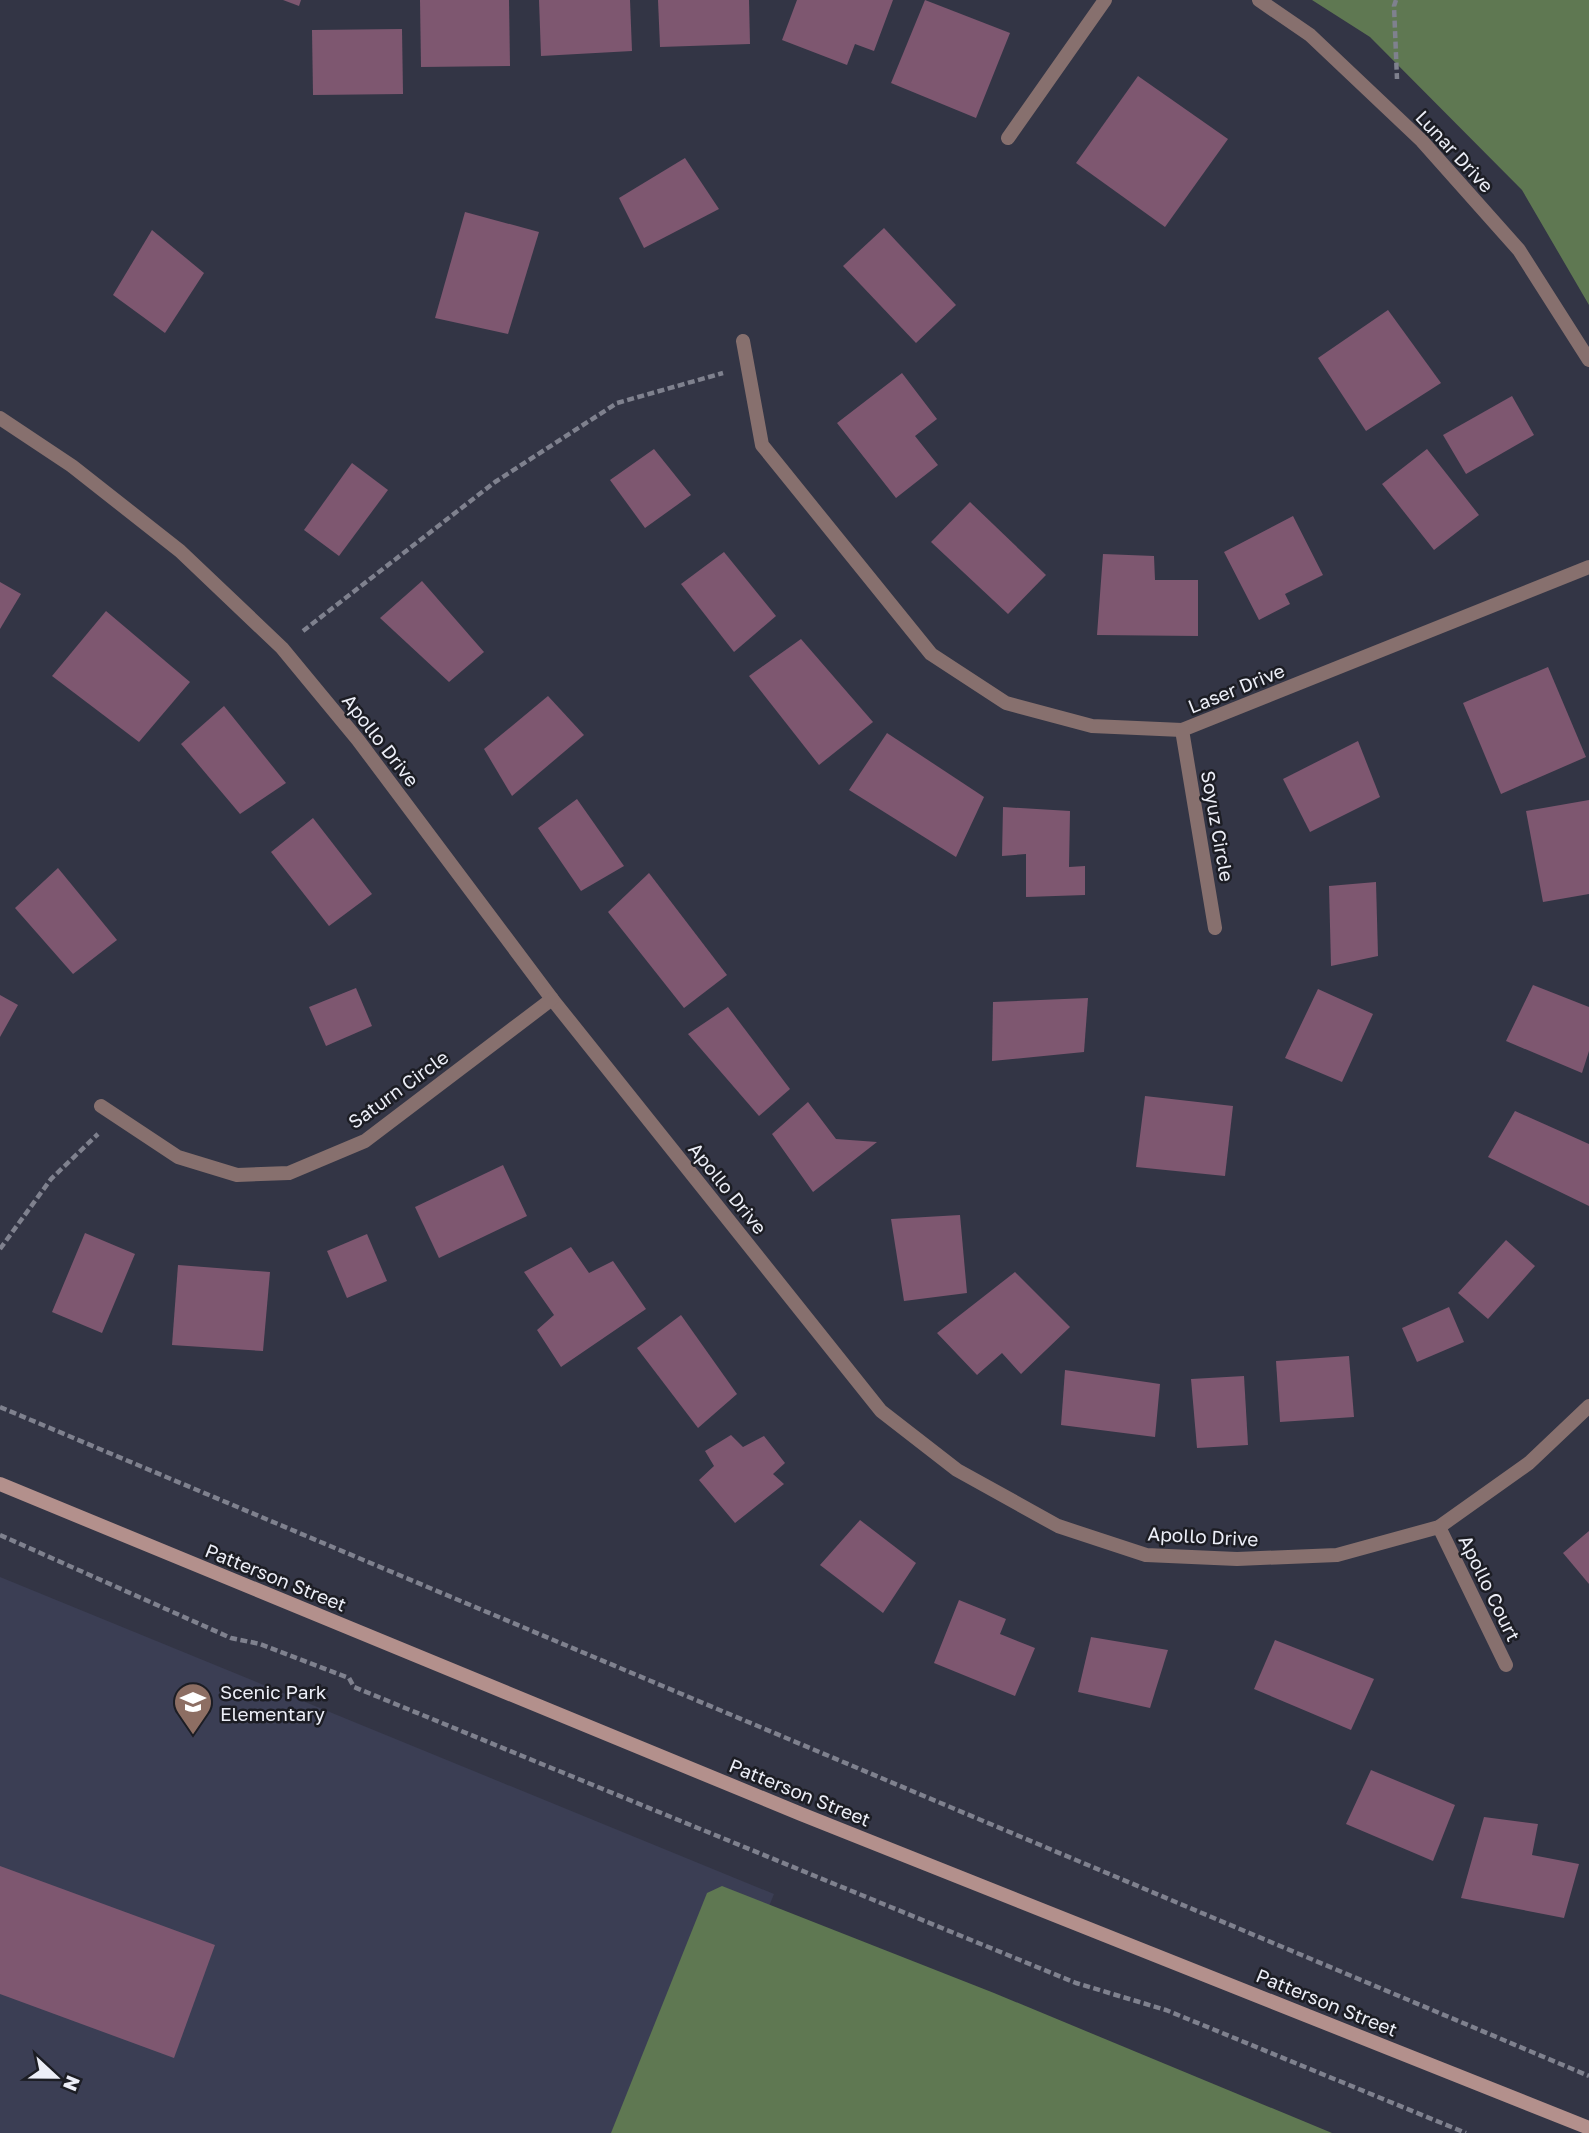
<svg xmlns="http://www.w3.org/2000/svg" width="1589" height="2133" font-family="'Golos Text',sans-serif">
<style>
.built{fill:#3b3e54}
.forest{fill:#5f7852}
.building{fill:#7e5770}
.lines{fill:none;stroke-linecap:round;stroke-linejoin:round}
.path{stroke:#7f818e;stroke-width:4.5;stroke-dasharray:7 3.5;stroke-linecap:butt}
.lane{stroke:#87706e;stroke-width:14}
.street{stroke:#87706e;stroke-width:14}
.secondary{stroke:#b3908c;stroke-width:14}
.labels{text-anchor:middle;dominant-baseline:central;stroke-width:5;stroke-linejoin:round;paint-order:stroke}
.street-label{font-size:19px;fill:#eceef7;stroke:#1c1d24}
.poi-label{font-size:19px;fill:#eceef7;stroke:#1c1d24;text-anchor:start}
</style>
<rect width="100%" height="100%" fill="#333545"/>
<polygon class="built" points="0,1577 774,1894 676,2133 0,2133"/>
<g class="forest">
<polygon points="1312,0 1589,0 1589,305 1522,190 1370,37"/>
<polygon points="722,1886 994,1993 1332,2133 611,2133 707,1893"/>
</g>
<g class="building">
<polygon points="283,0 301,0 299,6"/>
<polygon points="420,0 509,0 510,66 421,67"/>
<polygon points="539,0 630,0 632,51 541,56"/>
<polygon points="658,0 749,0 750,44 660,47"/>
<polygon points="797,0 893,0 874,51 855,44 847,65 782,40"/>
<polygon points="925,0 1010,33 976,118 891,83"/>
<polygon points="402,29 403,94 313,95 312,30"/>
<polygon points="1138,76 1228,139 1165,227 1076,163"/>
<polygon points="685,158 719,209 644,248 619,198"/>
<polygon points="465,212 539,232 508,334 435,318"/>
<polygon points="884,228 956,305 916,343 843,266"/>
<polygon points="152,230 204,273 165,333 113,295"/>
<polygon points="1388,310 1441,383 1366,431 1318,358"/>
<polygon points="902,373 937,419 915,436 938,465 896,498 837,423"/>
<polygon points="1512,396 1534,435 1466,474 1443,435"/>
<polygon points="654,449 691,495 645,528 610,480"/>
<polygon points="1427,449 1479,515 1434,550 1382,484"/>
<polygon points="352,463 388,490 339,556 304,530"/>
<polygon points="970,502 1046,575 1008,614 931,542"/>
<polygon points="1293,516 1323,575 1285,594 1290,604 1259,620 1224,552"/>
<polygon points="724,552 776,616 734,652 681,584"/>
<polygon points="1103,554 1154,556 1155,580 1198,580 1198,636 1097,635"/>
<polygon points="422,581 484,652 449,682 380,618"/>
<polygon points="0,582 21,594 0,629"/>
<polygon points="106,611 190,682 139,742 52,676"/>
<polygon points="801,639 873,722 819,765 749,676"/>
<polygon points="1548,667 1586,757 1501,794 1463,703"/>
<polygon points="548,696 584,735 512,796 484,749"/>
<polygon points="224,706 286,783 240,814 181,744"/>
<polygon points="887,733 984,797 956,857 849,790"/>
<polygon points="1358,741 1380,797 1310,832 1283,779"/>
<polygon points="577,799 624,866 581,891 538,828"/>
<polygon points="1589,800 1589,894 1543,902 1526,811"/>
<polygon points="1003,807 1070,811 1069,867 1085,866 1085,895 1026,897 1026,854 1002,856"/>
<polygon points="313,818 372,894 329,926 271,852"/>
<polygon points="58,868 117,940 73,974 15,908"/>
<polygon points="649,873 727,975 684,1008 608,912"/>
<polygon points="1376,882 1378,956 1331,966 1329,886"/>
<polygon points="1533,985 1589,1007 1589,1051 1582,1073 1506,1041"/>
<polygon points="356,988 372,1026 326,1046 309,1007"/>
<polygon points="1318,989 1373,1014 1342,1082 1285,1058"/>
<polygon points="0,995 18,1005 0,1037"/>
<polygon points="1088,998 1084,1052 992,1061 993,1002"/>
<polygon points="728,1007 790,1089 759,1116 688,1034"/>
<polygon points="1145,1096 1233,1106 1225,1176 1136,1167"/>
<polygon points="808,1102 836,1139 877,1142 813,1192 772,1134"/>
<polygon points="1515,1111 1589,1144 1589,1206 1488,1157"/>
<polygon points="503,1165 527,1216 439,1258 415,1207"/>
<polygon points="960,1215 967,1293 904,1301 891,1219"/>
<polygon points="85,1233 135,1254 102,1333 52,1312"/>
<polygon points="367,1234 387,1281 347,1298 327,1251"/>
<polygon points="1506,1240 1535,1266 1488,1319 1458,1293"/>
<polygon points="571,1247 589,1273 613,1261 646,1309 561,1367 537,1330 554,1315 524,1272"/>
<polygon points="178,1265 270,1272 263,1351 172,1345"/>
<polygon points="1015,1272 1070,1327 1021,1374 1002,1353 977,1375 937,1333"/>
<polygon points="1449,1307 1464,1342 1417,1362 1402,1328"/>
<polygon points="681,1315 737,1394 698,1428 637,1348"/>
<polygon points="1349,1356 1354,1417 1280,1422 1276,1361"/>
<polygon points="1065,1370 1160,1384 1155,1437 1061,1425"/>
<polygon points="1244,1376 1248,1445 1197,1448 1191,1379"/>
<polygon points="731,1435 743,1447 764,1436 785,1463 773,1474 784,1484 735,1523 699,1480 714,1466 705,1451"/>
<polygon points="860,1520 916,1563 883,1613 820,1565"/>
<polygon points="1589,1531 1589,1584 1563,1553"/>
<polygon points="959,1600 1006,1619 1000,1634 1035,1648 1015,1696 934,1663"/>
<polygon points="1091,1637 1168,1650 1150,1708 1078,1692"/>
<polygon points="1275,1640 1374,1679 1351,1730 1254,1689"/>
<polygon points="1371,1770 1455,1805 1433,1861 1346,1824"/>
<polygon points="1484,1817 1538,1824 1532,1855 1579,1864 1564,1918 1461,1898"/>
<polygon points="0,1866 215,1945 174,2058 0,1994"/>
</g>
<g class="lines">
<g class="path">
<polyline points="1396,0 1394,6 1397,79"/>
<polyline points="303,631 495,482 617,403 723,373"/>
<polyline points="0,1249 51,1179 98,1134"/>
<polyline points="0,1407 1589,2076"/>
<polyline points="0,1535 231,1638 260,1644 349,1678 354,1687 1076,1983 1166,2010 1466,2133"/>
</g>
<polyline class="lane" points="1008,138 1105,0"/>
<g class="street">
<polyline points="1259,0 1310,35 1422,141 1519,250 1589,360"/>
<polyline points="743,341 762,445 931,654 1006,703 1092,726 1182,730 1589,567"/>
<polyline points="0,418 72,466 180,551 282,648 358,740 552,999 881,1411 957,1470 1058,1526 1146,1555 1237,1559 1337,1555 1439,1527 1529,1463 1589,1406"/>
<polyline points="1182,730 1215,928"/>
<polyline points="101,1106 178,1157 237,1175 289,1173 365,1141 552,999"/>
<polyline points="1439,1527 1506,1665"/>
</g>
<polyline class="secondary" points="0,1484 801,1814 1589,2128"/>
</g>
<defs>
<symbol id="school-pin" viewBox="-11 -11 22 30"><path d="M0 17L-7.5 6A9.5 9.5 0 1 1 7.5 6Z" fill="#8d6e63" stroke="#1c1d24"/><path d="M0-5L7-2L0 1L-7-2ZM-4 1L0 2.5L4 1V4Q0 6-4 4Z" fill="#fff"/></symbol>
</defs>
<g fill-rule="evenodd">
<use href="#school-pin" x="171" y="1680" width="44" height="60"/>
</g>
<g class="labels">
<g class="street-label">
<text transform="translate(1455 151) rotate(47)">Lunar Drive</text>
<text transform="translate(1236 688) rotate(-22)">Laser Drive</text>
<text transform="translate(381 740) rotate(52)">Apollo Drive</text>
<text transform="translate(1218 826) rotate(80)">Soyuz Circle</text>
<text transform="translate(398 1089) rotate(-36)">Saturn Circle</text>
<text transform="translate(728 1188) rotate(51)">Apollo Drive</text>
<text transform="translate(1203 1536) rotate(3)">Apollo Drive</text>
<text transform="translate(276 1577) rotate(22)">Patterson Street</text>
<text transform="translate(1490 1588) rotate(64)">Apollo Court</text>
<text transform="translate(800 1792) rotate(22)">Patterson Street</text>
<text transform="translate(1327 2002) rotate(22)">Patterson Street</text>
</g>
<g class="poi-label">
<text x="220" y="1691">Scenic Park<tspan x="220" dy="22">Elementary</tspan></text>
</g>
</g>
<g transform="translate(56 2077) rotate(112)" stroke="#1c1d24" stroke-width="5" paint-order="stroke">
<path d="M0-5L12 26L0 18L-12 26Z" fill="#eceef7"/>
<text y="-10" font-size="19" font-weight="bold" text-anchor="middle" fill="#eceef7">N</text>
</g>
</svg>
